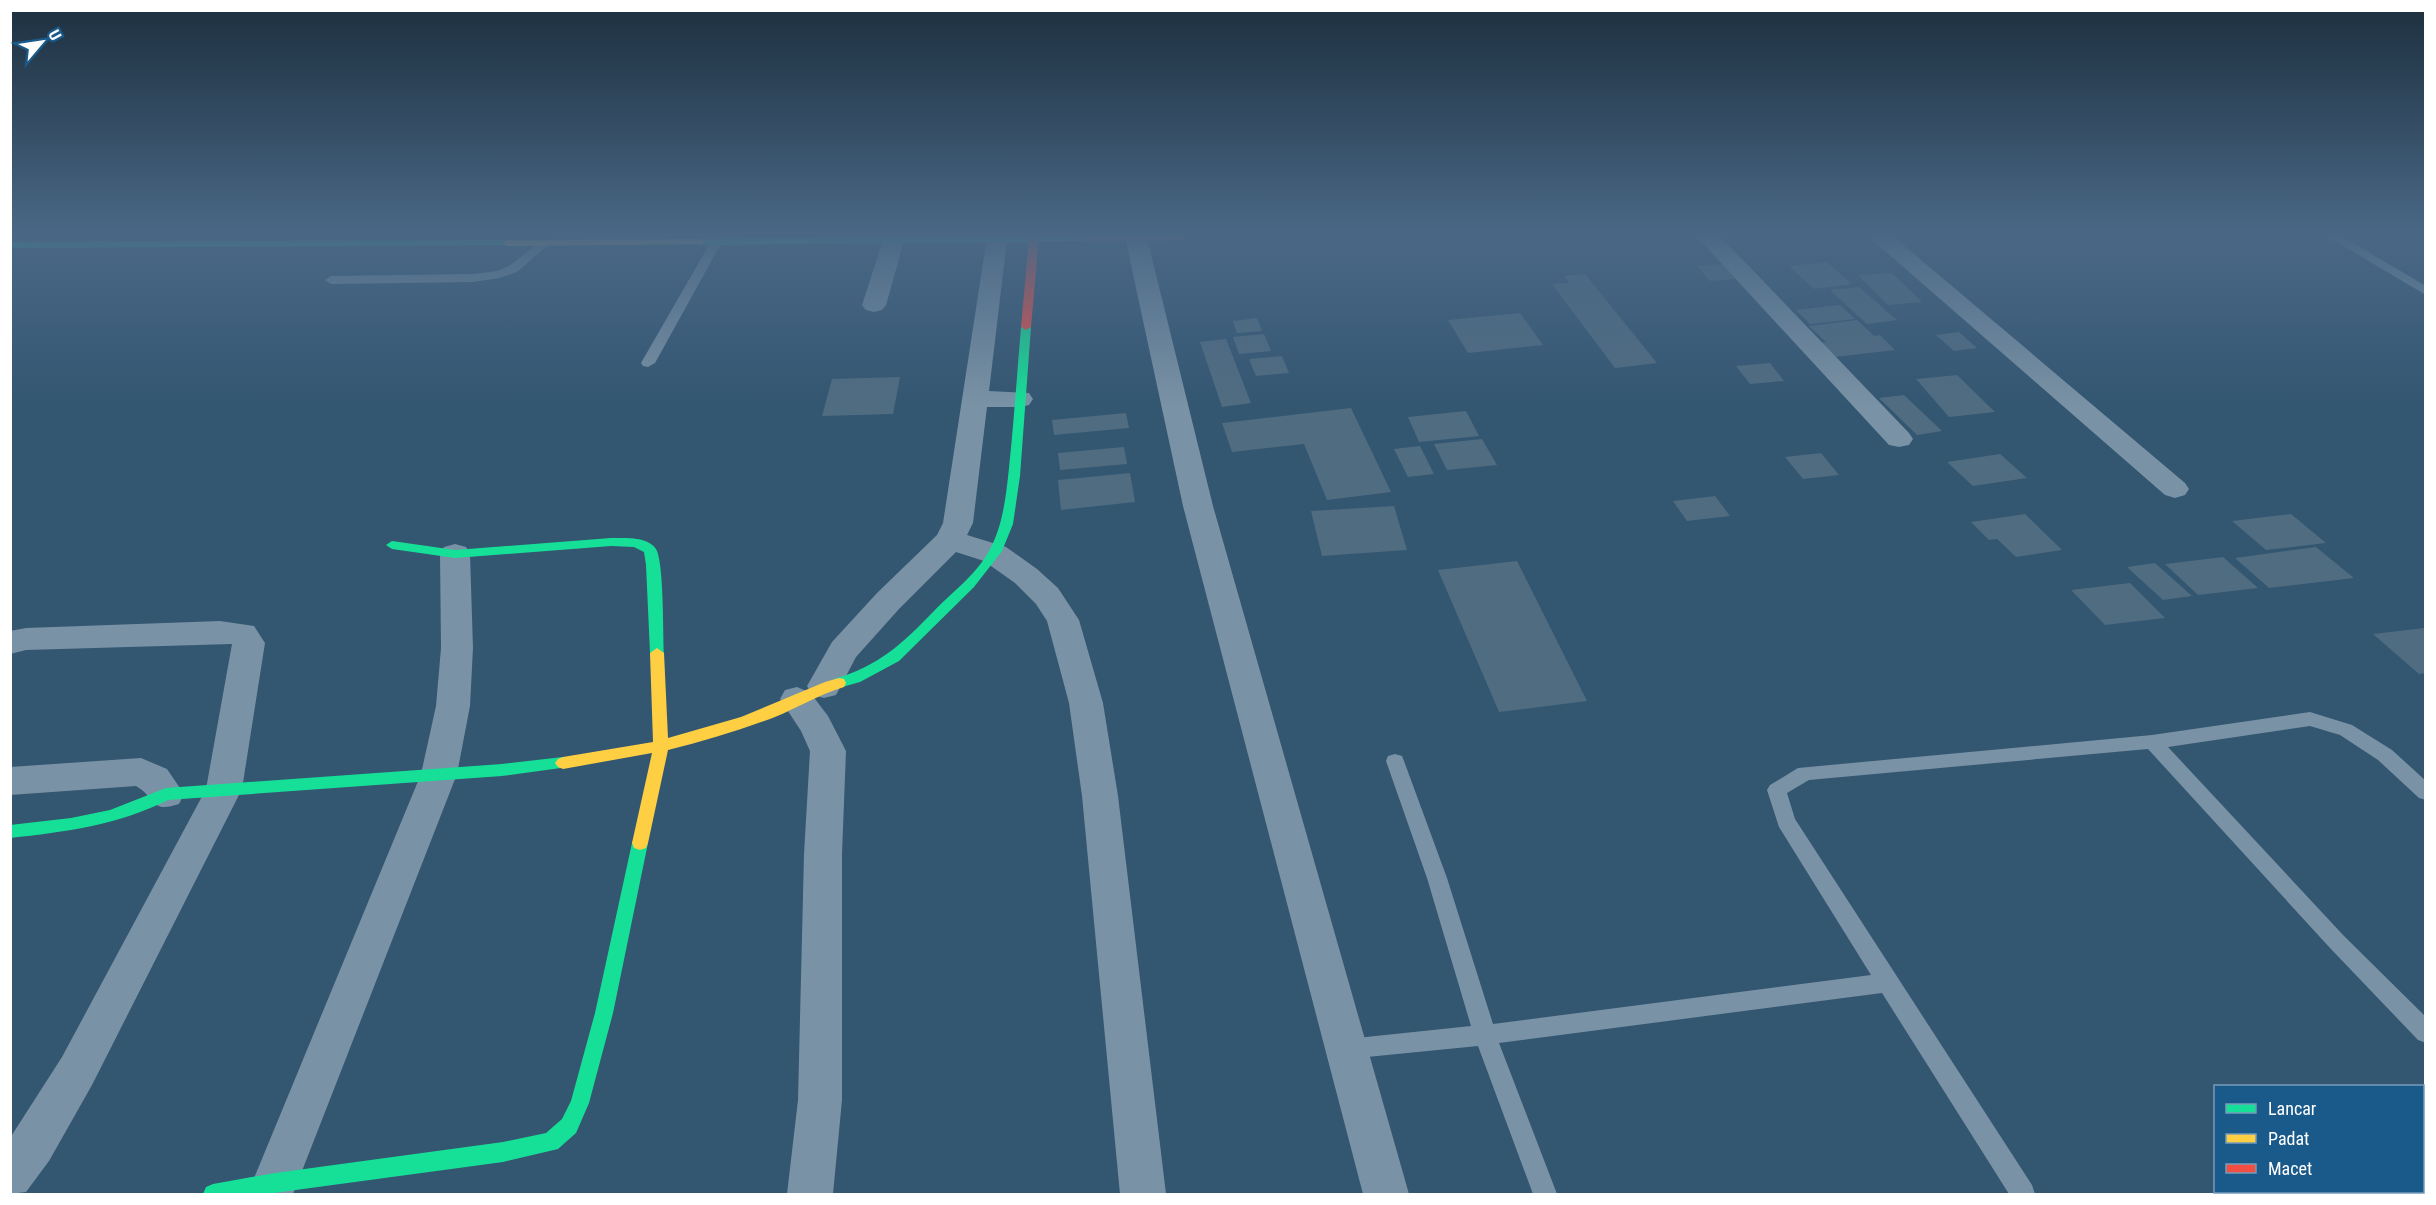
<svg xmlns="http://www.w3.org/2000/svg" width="2436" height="1205" font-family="'Roboto Condensed',sans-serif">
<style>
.building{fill:#506c81}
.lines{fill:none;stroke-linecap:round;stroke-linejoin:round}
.lane{fill:#7a92a5;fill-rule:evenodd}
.street{fill:#7a92a5;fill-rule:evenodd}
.fast{fill:#16e098;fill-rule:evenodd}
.slow{fill:#ffcf43;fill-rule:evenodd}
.jam{fill:#f24e42;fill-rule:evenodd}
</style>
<rect width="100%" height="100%" fill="#335671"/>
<g class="building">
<polygon points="1827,262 1852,284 1814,289 1789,266"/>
<polygon points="1722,264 1735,279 1710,281 1697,266"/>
<polygon points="1892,273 1922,302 1888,305 1858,275"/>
<polygon points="1585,274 1657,363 1615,368 1552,284 1569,283 1564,276"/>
<polygon points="1859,287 1897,320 1867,324 1830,290"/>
<polygon points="1840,305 1855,319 1810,324 1796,310"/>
<polygon points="1520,313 1543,345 1468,353 1448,320"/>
<polygon points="1257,318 1262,331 1237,333 1233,321"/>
<polygon points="1857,320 1874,336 1880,335 1895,350 1834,357 1819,343 1826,342 1809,326"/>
<polygon points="1959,332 1977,348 1954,351 1936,335"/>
<polygon points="1264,334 1271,351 1239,354 1233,337"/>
<polygon points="1226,339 1251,403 1222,407 1200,342"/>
<polygon points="1282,356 1289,373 1256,376 1249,359"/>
<polygon points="1770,363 1784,381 1750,384 1736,366"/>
<polygon points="1957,375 1995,412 1949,417 1916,379"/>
<polygon points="900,377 893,414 822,416 832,379"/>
<polygon points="1904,395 1942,431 1917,435 1879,398"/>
<polygon points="1351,408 1391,492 1327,500 1304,444 1232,452 1222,423"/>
<polygon points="1466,411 1479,436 1419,442 1408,417"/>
<polygon points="1126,413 1129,428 1054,435 1052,420"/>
<polygon points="1482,439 1497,465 1447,470 1434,444"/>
<polygon points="1420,446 1434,474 1408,477 1394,449"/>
<polygon points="1124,447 1127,464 1060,470 1058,453"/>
<polygon points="1821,453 1839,475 1803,479 1785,457"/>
<polygon points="2000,454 2027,478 1973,486 1947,462"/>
<polygon points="1130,473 1135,502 1061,510 1058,480"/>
<polygon points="1715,496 1730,516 1687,521 1673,501"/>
<polygon points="1394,506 1407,550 1322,556 1311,511"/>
<polygon points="2025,514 2062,550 2016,557 1997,539 1989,540 1971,522"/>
<polygon points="2291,514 2326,543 2266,550 2232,521"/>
<polygon points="2316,547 2354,578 2269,588 2235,558"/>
<polygon points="2223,557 2258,588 2198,595 2165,564"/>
<polygon points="1517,561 1587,701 1499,712 1438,570"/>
<polygon points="2155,563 2192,596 2163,600 2127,567"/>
<polygon points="2130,583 2165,618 2105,625 2071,590"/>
<polygon points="2424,628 2426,673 2419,674 2373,634"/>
</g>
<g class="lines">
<g class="lane">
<polygon points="2328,237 2343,237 2426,286 2426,295"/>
<polygon points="713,238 721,237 723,240 655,363 648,367 643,366 641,363"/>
<polygon points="544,239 548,241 548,245 517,272 499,278 473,282 331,284 325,280 331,276 473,274 497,271 509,266"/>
<polygon points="2310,712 2352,725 2392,750 2426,781 2426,800 2419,798 2378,760 2340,735 2310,726 2168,747 2344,936 2426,1017 2426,1043 2418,1040 2330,948 2148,749 1809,780 1787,793 1795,819 2032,1185 2035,1194 2009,1194 1882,993 1499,1043 1557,1194 1533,1194 1478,1046 1347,1059 1339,1056 1336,1049 1339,1042 1347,1039 1471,1026 1427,878 1386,761 1388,756 1395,754 1402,756 1404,761 1447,878 1493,1024 1871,975 1779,827 1767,790 1770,785 1798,768 2152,735"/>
</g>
<g class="street">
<polygon points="884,237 902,237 904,241 886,305 882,310 874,312 866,310 862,305"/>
<polygon points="987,237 1005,237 1007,240 989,391 1029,393 1033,399 1029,405 1020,407 987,407 973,523 967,535 1006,547 1037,569 1058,588 1079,620 1103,703 1118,796 1166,1194 1120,1194 1082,796 1069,703 1047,621 1036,604 1015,583 984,561 956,552 899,609 856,657 836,695 824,698 812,695 828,716 846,751 842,854 842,1100 833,1194 787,1194 798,1100 804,854 810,751 801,731 780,699 785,690 797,687 811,693 807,686 832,642 877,593 937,535 943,523"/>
<polygon points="1125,237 1147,238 1213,506 1409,1194 1363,1194 1183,506"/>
<polygon points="1697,237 1721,237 1909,433 1913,439 1909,445 1899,447 1889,445"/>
<polygon points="1869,237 1894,237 2185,483 2189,489 2185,495 2175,498 2165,495"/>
<polygon points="455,544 466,547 470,554 473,648 470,706 457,774 293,1194 257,1194 252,1183 421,774 436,706 441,648 440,554 444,547"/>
<polygon points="220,621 254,626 265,643 242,789 92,1085 49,1161 26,1192 10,1194 10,1138 62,1057 206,789 232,644 26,650 10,654 10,631 26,628"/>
<path d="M141 758 167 769 184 794 179 804C150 814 156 797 136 786L10 795V767Z"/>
</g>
<g class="fast">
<polygon points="869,237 1089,237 1090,238 1085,241 699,245 694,242 699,239"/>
<polygon points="507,240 512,243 510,245 10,248 10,242"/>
<path d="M1026 324 1031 327 1020 476 1013 524 1002 551 974 587 899 661 860 682 839 688 834 687 832 683 834 679C879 666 902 644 934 611 952 592 976 575 989 551 1003 526 1006 496 1009 468 1014 421 1017 374 1021 327Z"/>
<path d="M611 538C624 538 648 536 656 549 664 562 663 634 664 653L662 657 657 658 650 653 646 565 644 552 634 547 611 546 455 558 392 549 386 545 392 541 455 550Z"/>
<path d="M563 757 568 759 571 763 568 767 502 776 168 800C118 825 65 832 10 838V825L71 818 110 810 166 788 502 764Z"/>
<polygon points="640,836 646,838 648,843 613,1013 589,1103 576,1133 558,1149 503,1162 266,1194 203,1194 206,1187 213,1184 275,1173 503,1142 546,1133 562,1119 571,1101 595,1013 632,843 634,838"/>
</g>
<g class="slow">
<polygon points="699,239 704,242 702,244 507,246 502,243 507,240"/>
<path d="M657 648 664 653 668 738 741 717 825 682 839 678 844 679 846 683 844 687C820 694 799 707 775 717 740 730 704 741 668 750L648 843 646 848 640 850 634 848 632 843 652 753 563 769 558 767 555 763 558 759 563 757 653 742 650 653Z"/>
</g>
<g class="jam">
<polygon points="1187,237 1183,240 1085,241 1080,238"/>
<polygon points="1029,238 1039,238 1031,327 1026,330 1021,327"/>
</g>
</g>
<linearGradient id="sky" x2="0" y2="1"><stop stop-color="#1c2f3e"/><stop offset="0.58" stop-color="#4a6886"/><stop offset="1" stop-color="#4a6886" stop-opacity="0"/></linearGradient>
<rect width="2436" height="406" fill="url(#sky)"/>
<rect width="2436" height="1205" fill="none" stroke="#ffffff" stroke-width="24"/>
<rect x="2214" y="1085" width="210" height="108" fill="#1a5a8a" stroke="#769cb9" stroke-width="1.5"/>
<rect x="2226" y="1104" width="30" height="9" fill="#16e098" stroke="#769cb9" stroke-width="1.5"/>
<text x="2268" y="1115" font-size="18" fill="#ffffff">Lancar</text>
<rect x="2226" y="1134" width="30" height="9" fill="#ffcf43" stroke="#769cb9" stroke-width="1.5"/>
<text x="2268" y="1145" font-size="18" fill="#ffffff">Padat</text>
<rect x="2226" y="1164" width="30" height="9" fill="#f24e42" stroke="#769cb9" stroke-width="1.5"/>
<text x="2268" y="1175" font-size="18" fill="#ffffff">Macet</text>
<g transform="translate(42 42) rotate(61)" stroke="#1a5a8a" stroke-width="4.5" paint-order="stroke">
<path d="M0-4.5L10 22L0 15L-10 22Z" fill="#ffffff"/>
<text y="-9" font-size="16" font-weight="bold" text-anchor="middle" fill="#ffffff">U</text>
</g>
</svg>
